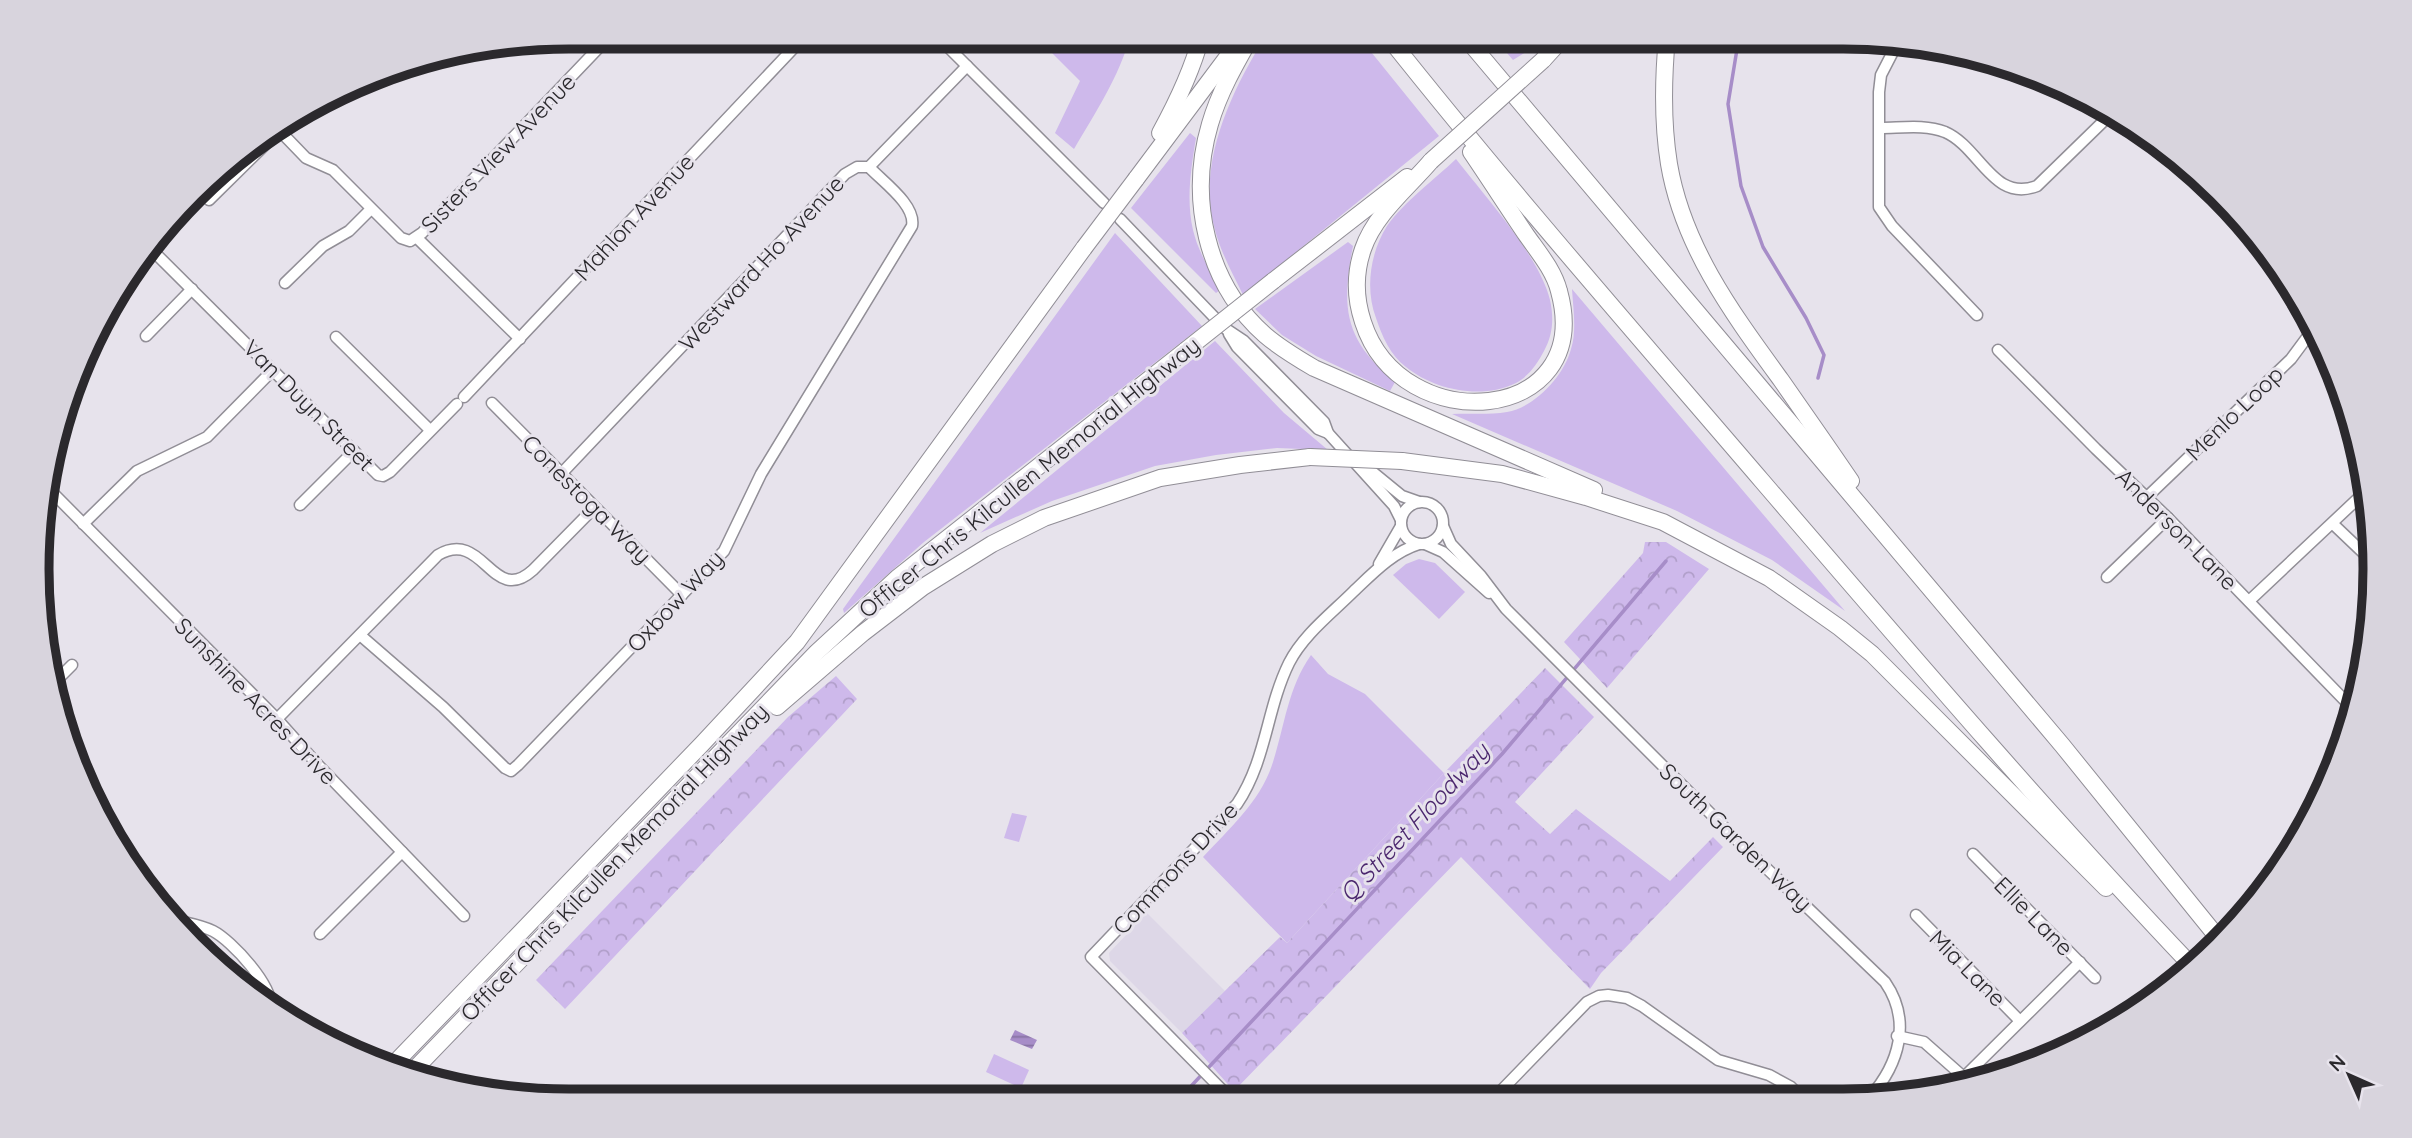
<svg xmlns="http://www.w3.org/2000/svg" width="2412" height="1138" font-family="Quicksand,sans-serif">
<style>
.built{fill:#ddd7e7}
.grass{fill:#ceb9eb}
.forest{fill:url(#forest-crowns)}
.water{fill:url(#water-rules)}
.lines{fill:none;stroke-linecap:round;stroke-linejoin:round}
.stream{stroke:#a78dc8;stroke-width:3.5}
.minor-casing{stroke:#918e96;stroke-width:13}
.highway-casing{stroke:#918e96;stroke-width:18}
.minor{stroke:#fff;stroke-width:10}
.highway{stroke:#fff;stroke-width:16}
.highway-bridge-casing{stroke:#918e96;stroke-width:18;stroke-linecap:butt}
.highway-bridge{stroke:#fff;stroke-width:16}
.labels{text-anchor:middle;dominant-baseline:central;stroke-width:6;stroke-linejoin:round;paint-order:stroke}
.street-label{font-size:23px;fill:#2b292d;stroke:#e7e3ec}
.water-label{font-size:24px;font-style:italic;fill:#4b276e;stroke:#e7e3ec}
.rim{fill:none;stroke:#2b292d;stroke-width:9}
</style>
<defs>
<pattern id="forest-crowns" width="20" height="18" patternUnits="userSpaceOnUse" patternTransform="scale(1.75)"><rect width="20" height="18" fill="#ceb9eb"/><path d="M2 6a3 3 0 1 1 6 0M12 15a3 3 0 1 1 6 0" fill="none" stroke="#b19fca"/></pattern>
<pattern id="water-rules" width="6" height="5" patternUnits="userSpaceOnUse" patternTransform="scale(1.75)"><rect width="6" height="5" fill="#a78dc8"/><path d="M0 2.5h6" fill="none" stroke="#8873a3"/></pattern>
</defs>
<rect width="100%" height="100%" fill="#e7e3ec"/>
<polygon class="built" points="1147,913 1225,991 1182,1033 1110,961 1109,953"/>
<g class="grass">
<path d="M1036 37H1130C1119 77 1095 113 1074 149L1055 133 1080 81Z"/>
<path d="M1265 37H1359L1439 136 1243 295C1233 274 1221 253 1215 230 1196 164 1231 92 1265 37Z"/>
<polygon points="1493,37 1543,37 1536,46 1513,60"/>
<path d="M1190 133 1196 138C1191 168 1186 200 1193 230 1198 251 1210 271 1220 290L1216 293 1131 208Z"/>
<path d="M1456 159C1484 195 1540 257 1550 300 1554 318 1553 335 1544 351 1537 364 1529 376 1516 383 1482 400 1434 390 1406 367 1390 355 1382 336 1376 318 1365 289 1370 253 1387 226 1404 202 1435 179 1456 159Z"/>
<polygon points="1115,233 1202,326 924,542 844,613 843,609"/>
<path d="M1348 242 1353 246C1341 308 1344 340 1395 382L1390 391 1316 356 1282 335 1255 309Z"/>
<path d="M1572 289 1845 611 1772 560 1677 511 1452 414C1470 413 1489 415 1507 412 1535 407 1564 376 1571 349 1577 330 1573 308 1572 289Z"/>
<polygon points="1215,341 1284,413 1328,450 1277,448 1216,455 1155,466 1052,501 980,533"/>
<polygon points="1419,559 1435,563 1465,592 1439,619 1393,575 1406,564"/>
<path d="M1311 655 1328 674 1365 694 1444 773 1287 943 1203 857C1230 828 1261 801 1273 762 1285 724 1288 688 1311 655Z"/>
<polygon points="1012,813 1027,816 1019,842 1004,838"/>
<polygon points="994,1054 1029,1070 1021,1088 986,1072"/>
</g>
<g class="forest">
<polygon points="1645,542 1666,542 1709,569 1607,688 1564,642 1643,553"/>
<polygon points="1545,668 1594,717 1515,802 1550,834 1576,809 1670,881 1713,837 1723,847 1601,973 1590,989 1461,857 1234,1091 1182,1033 1280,937 1287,943 1444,773"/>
<polygon points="836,676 857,699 565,1009 536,980 788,717"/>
</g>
<polygon class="water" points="1015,1030 1037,1040 1032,1049 1010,1040"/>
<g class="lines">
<g class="stream">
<polyline points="1739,37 1728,104 1741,186 1763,247 1806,318 1824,355 1818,378"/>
<polyline points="1179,1099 1502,754 1666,561"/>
</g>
<defs>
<g id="minor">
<polyline points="938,37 1104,203"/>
<polyline points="1898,42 1881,75 1879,92 1879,207 1892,226 1977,315"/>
<path d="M1880 128C1901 128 1925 124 1945 132 1980 147 1993 203 2037 186L2113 112"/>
<polyline points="278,129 306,158 333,170 401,238 410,241 422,233 609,37"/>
<polyline points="2213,188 2226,201"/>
<polyline points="209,200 279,131"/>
<polyline points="1120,219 1215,318"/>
<polyline points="417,238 520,339"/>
<polyline points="150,248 378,475 383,476 390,472 457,404"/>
<polyline points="285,283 323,246 349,231 371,209"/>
<polyline points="1226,329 1244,341 1324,422 1328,433 1394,506 1401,520"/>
<polyline points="1229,334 1237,347 1318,429 1328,433"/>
<polyline points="146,336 192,289"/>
<polyline points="336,337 430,430"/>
<polyline points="1998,350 2096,449 2168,518 2354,710"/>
<polyline points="464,397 804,37"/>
<polyline points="492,403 682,595"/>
<polyline points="1358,460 1402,496 1419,502"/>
<polyline points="561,474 845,174 857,167 869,167 967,66"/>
<polyline points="46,486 277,719 319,766 464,916"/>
<polyline points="2147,497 2291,359 2308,336 2312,323"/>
<circle cx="1422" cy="523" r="21"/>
<polyline points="300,505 354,451"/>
<polyline points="83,524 137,471 207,437 273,370"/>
<polyline points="2333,524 2375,564"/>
<path d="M1443 526 1451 544 1481 576 1506 609 1738 841 1885 982C1912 1021 1899 1064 1870 1097"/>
<polyline points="1425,544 1443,552 1489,593"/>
<polyline points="1379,564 1401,526"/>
<polyline points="2107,577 2168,518"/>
<polyline points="2249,601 2367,490"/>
<path d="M360 635 443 707 505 768 511 771 518 765 724 551 761 474 912 226C916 205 883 182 869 167"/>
<polyline points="55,682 72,665"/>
<path d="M277 719 438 555C484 528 492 607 533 570L594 508"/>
<polyline points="117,840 118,837"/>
<polyline points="1973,854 2095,978"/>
<polyline points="1916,915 2020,1021"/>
<path d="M175 920C187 923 201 925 213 931 231 940 276 988 270 1009"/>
<polyline points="320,934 402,852"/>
<polyline points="1897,1036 1924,1042 1967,1080"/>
<polyline points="1964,1077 2080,962"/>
<polyline points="1494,1098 1587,1002 1599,996 1608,995 1627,998 1642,1006 1718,1060 1769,1075 1791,1087 1801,1097"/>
<path d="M1231 1099 1091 957 1237 804C1267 759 1266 710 1289 663 1303 635 1332 613 1354 591 1373 573 1393 552 1419 544"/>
</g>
<g id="highway">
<path d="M1251 37C1235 65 1219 93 1210 124 1188 198 1206 283 1265 335 1280 348 1297 358 1314 368L1594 490"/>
<path d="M1388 37C1508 188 1636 334 1762 481 1903 645 2043 809 2192 966"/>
<polyline points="1465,37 2062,745 2219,939"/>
<path d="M1667 37C1663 80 1662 121 1669 164 1683 247 1733 314 1781 380 1804 413 1828 447 1851 481"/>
<polyline points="1543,60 1564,37"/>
<path d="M1160 133C1177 102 1192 71 1201 37"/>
<path d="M1431 161C1408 188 1375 214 1363 249 1355 272 1355 298 1363 322 1401 440 1596 425 1559 291 1554 271 1539 253 1527 236 1508 208 1490 180 1471 152"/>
<polyline points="1136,179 1237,44"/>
<polyline points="1273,281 1407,177"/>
<polyline points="1402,461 1502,474 1586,497 1663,522 1769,578 1840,628 1872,654 2106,888"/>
<polyline points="777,707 863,633 923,587 992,544 1044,518 1160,478 1240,465 1310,457"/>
<polyline points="390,1068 702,744 797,642 1084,248"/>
<polyline points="410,1074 817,652 897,578 1186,350"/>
</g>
</defs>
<use href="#minor" class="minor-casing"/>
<use href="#highway" class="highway-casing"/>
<use href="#minor" class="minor"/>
<use href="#highway" class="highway"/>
<defs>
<g id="highway-bridge">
<polyline points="1431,161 1543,60"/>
<polyline points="1084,248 1136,179"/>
<polyline points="1186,350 1273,281"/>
<polyline points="1310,457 1402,461"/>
</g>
</defs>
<use href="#highway-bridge" class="highway-bridge-casing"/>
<use href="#highway-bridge" class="highway-bridge"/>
</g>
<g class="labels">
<g class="street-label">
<text transform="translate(498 153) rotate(-46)">Sisters View Avenue</text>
<text transform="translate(634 217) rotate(-47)">Mahlon Avenue</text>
<text transform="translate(761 263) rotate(-47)">Westward Ho Avenue</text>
<text transform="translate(309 405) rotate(45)">Van Duyn Street</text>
<text transform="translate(2234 413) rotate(-44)">Menlo Loop</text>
<text transform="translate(1029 477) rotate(-39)">Officer Chris Kilcullen Memorial Highway</text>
<text transform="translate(587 499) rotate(45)">Conestoga Way</text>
<text transform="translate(2177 529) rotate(45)">Anderson Lane</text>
<text transform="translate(675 601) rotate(-47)">Oxbow Way</text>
<text transform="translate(256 701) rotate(46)">Sunshine Acres Drive</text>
<text transform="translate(1736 837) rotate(44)">South Garden Way</text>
<text transform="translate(614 862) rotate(-46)">Officer Chris Kilcullen Memorial Highway</text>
<text transform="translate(1175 868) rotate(-47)">Commons Drive</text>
<text transform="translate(2034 916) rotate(45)">Ellie Lane</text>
<text transform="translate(1968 968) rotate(45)">Mia Lane</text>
</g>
<g class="water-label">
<text transform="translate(1414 822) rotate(-47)">Q Street Floodway</text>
</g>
</g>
<path d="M0 0H2412V1138H0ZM569 49H1843A520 520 0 0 1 2363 569V569A520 520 0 0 1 1843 1089H569A520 520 0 0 1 49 569V569A520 520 0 0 1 569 49Z" fill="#d8d4dd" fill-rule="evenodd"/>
<path class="rim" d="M569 49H1843A520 520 0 0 1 2363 569V569A520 520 0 0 1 1843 1089H569A520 520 0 0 1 49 569V569A520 520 0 0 1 569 49Z"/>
<g transform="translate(2349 1075) rotate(315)" stroke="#e7e3ec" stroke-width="5" paint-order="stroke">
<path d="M0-5L12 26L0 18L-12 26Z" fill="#2b292d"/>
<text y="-10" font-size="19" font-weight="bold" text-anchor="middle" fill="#2b292d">N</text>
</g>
</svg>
